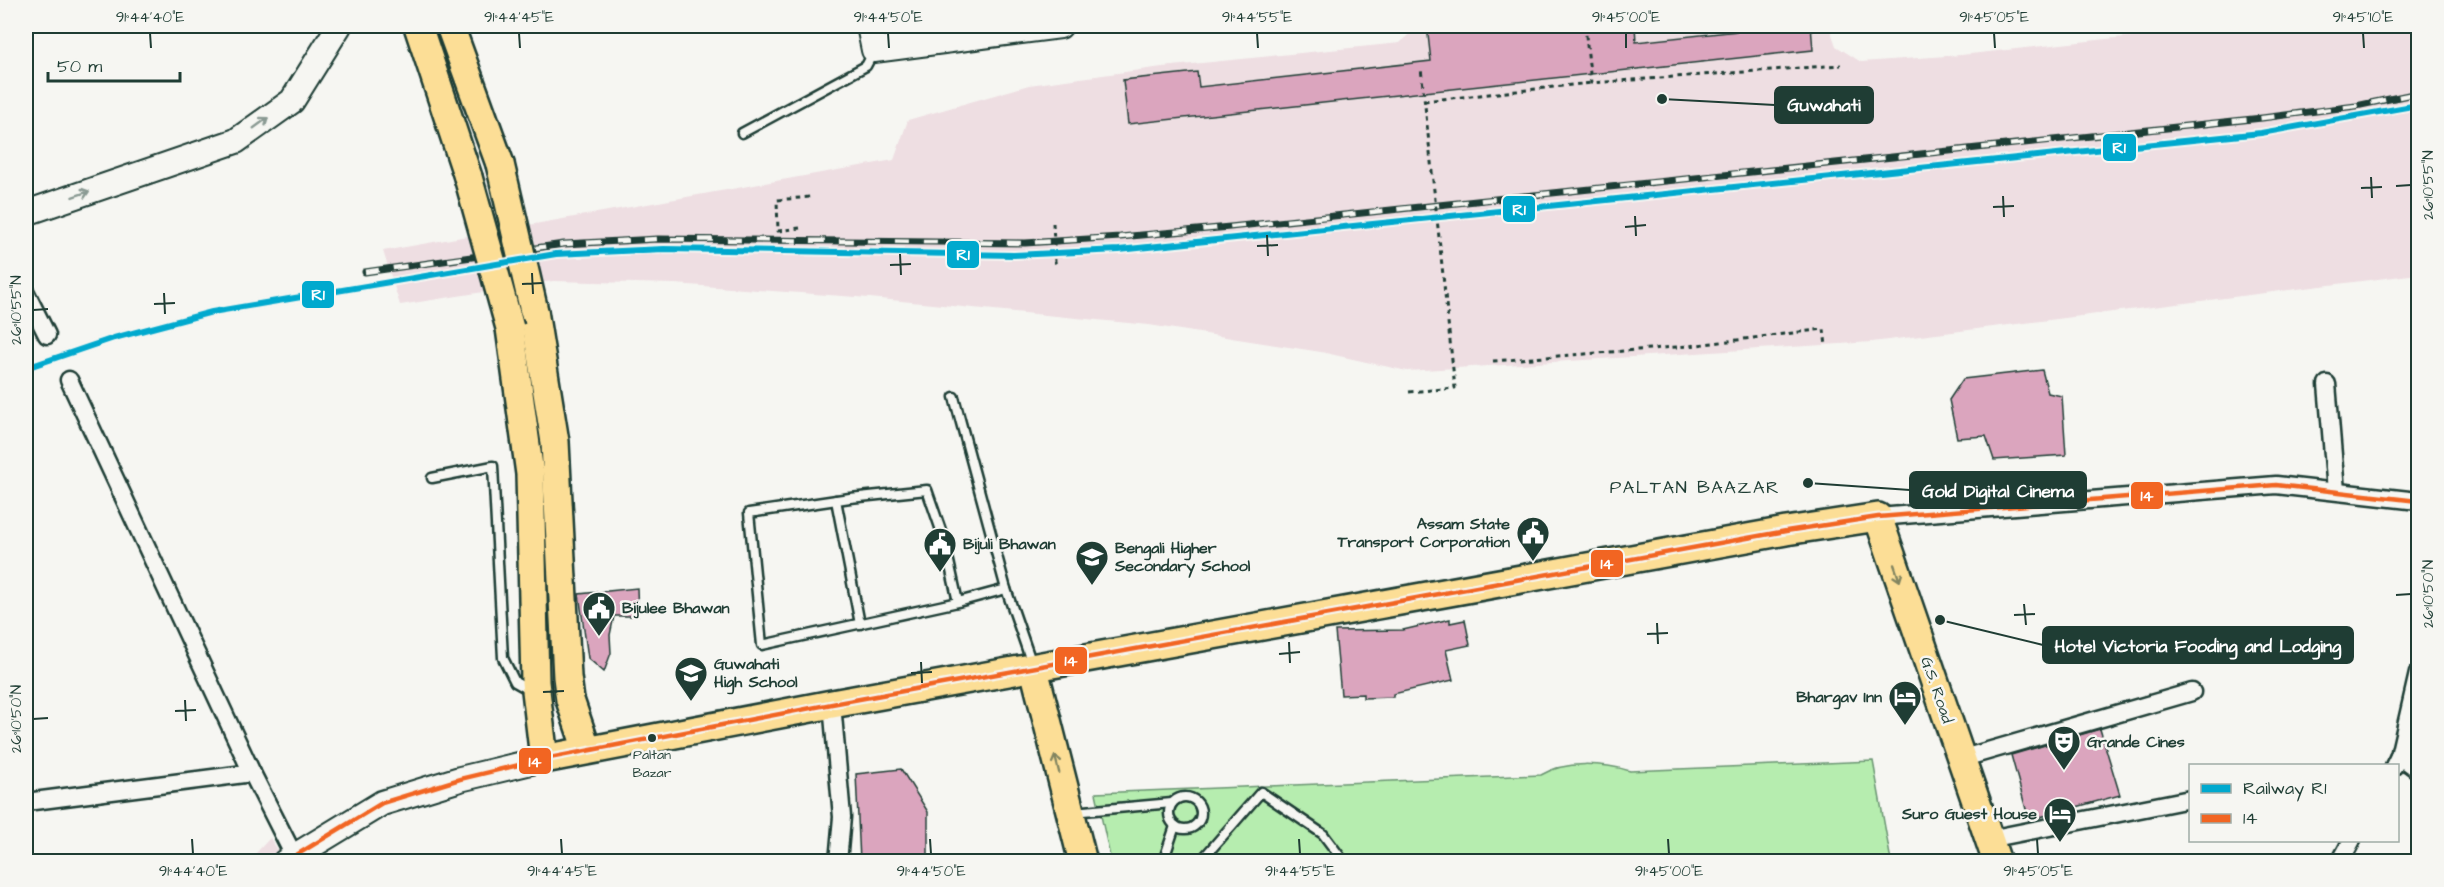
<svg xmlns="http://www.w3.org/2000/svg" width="2444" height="887" font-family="'Architects Daughter',sans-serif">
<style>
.built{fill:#eedee2}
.green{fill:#b6edaf;stroke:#6a9572;stroke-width:1.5}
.building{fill:#dba5be;stroke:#1f3d34;stroke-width:1.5}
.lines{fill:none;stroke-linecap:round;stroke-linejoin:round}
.lane-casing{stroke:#1f3d34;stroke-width:13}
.street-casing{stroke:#1f3d34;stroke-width:21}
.secondary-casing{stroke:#1f3d34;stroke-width:28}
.primary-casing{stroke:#1f3d34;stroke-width:32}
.path{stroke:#1f3d34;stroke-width:3;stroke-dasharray:4.5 4.5;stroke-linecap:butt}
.lane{stroke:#f6f6f2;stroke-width:8}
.street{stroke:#f6f6f2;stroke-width:16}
.secondary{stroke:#f6f6f2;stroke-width:24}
.primary{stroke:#fcde96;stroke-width:27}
.rail-casing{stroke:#1f3d34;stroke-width:7}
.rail{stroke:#f6f6f2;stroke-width:4.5;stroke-dasharray:14;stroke-linecap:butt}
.primary-bridge-casing{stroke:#1f3d34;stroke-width:32;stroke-linecap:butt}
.path-bridge{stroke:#1f3d34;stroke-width:3;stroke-dasharray:4.5 4.5;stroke-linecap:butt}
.primary-bridge{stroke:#fcde96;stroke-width:27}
.bus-1-casing{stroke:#f6f6f2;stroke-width:9}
.bus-1{stroke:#f26522;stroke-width:4.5}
.rail-1-casing{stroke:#f6f6f2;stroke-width:10}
.rail-1{stroke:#00a9ce;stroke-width:6}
.oneway{stroke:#8a9a93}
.oneway2{stroke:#828560}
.ticks{fill:none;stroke:#1f3d34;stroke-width:2}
.bus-dot{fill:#1f3d34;stroke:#f6f6f2;stroke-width:2}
.labels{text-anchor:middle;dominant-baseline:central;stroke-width:5;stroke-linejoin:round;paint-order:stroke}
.bus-label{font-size:14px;fill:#1f3d34;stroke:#f6f6f2}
.poi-label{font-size:16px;font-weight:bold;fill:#1f3d34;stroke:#f6f6f2;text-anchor:start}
.street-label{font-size:16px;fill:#1f3d34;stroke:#f6f6f2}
.neighbourhood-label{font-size:18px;letter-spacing:1.5px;fill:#1f3d34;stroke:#f6f6f2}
.leader{fill:none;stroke:#1f3d34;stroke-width:2}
.callout-dot{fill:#1f3d34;stroke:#f6f6f2;stroke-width:2}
.callout{fill:#1f3d34;stroke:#1f3d34;stroke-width:2}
.callout-label{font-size:18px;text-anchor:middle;font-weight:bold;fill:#fff}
.line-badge{stroke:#f6f6f2;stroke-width:2}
.badge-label{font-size:16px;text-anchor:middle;font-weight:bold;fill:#fff}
.neatline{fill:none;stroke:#1f3d34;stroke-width:2}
.ticks-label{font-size:15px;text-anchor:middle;fill:#1f3d34}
</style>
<rect width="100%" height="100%" fill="#f6f6f2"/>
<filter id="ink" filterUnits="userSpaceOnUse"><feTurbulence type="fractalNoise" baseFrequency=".0167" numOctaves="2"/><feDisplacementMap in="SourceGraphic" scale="12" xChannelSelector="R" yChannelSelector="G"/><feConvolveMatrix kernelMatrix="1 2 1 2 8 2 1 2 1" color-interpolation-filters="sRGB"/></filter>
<g filter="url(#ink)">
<g class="built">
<polygon points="1417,26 1829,26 1836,46 1861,62 1961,55 2224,26 2418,26 2418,274 1872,342 1407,371 1321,352 1149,325 870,298 675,284 553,281 400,305 383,251 894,160 908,120 1029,85 1162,67 1400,43"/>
<polygon points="270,838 280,853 274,862 262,861 255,854"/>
</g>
<path class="green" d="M1873 761 1891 861H1111L1096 793 1541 775C1565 760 1604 763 1630 771Z"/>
<g class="building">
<polygon points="1427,26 1635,26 1636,42 1785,26 1811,26 1813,50 1128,124 1123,80 1197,72 1199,87 1431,61"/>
<polygon points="2042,370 2048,393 2062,396 2066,455 1994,460 1986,436 1957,438 1949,400 1963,379"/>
<polygon points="637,588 638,616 614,616 610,635 611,653 604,672 588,658 579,594"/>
<polygon points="1450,619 1450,623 1465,620 1470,645 1446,650 1453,680 1393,694 1393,697 1363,698 1363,694 1341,695 1335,631 1403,630"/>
<polygon points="2100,729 2120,795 2029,820 2011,755"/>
<polygon points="901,769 928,812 928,861 860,861 856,774"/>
</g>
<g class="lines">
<defs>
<g id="lane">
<polyline points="742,133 866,66 874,51"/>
<polyline points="954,397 1006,589 1032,664"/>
<polyline points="432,478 493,466 503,658 515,682 531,691"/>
<polyline points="836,500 860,624"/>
<polyline points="958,602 944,539 927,490 850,498 749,513 762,645 958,602 1006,589"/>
<circle cx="1185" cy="813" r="16"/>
<polyline points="1073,812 1172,803"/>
<polyline points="1163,862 1175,826"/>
<polyline points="1200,862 1261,792 1323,834 1344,862"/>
</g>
<g id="street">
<polyline points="26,293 47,335"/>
<polyline points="69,380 252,773 293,854"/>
<polyline points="2327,384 2336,491"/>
<polyline points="1878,517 2276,485 2418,501"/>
<polyline points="832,704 842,817 838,862"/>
<polyline points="2399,756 2418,770"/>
<polyline points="1960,759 2192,692"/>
<polyline points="2394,766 2399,756 2418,673"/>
<polyline points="26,802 252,773"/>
<polyline points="1989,839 2190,799"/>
<polyline points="2340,862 2352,840"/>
</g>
<g id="secondary">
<polyline points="869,26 874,50 1060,26"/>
<polyline points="26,213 236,141 292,101 339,26"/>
<polyline points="285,862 382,803 460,779 544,759"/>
</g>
<g id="primary">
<polyline points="418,26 468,177"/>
<polyline points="450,26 500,164"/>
<polyline points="534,311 555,442 567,677 570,700 587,750"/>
<polyline points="510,328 530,474 535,682 544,759 832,704 1786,531 1878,517 1997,862"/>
<polyline points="1034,669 1083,862"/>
</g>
</defs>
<use href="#lane" class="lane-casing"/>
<use href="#street" class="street-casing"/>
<use href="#secondary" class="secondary-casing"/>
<use href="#primary" class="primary-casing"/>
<g class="path">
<polyline points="1585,26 1591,83 1841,65"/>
<polyline points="1424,101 1591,83"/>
<polyline points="1053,223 1055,262 1058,266"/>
<polyline points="800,228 778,231 777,200 810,197"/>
<polyline points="1493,361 1689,346 1824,329 1826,346"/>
</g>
<use href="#lane" class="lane"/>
<use href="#street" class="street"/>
<use href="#secondary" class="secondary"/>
<use href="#primary" class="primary"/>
<defs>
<polyline id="rail" points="365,272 564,244 658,239 1025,243 1120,237 1230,227 2262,118 2356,106 2418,93"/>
</defs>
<use href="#rail" class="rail-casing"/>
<use href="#rail" class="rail"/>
<defs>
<g id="primary-bridge">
<polyline points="500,164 534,311"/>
<polyline points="468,177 510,328"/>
</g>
</defs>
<use href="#primary-bridge" class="primary-bridge-casing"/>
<polyline class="path-bridge" points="1409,392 1455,388 1421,68"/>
<use href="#primary-bridge" class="primary-bridge"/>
<defs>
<polyline id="bus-1" points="285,862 382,803 460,779 544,759 832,704 1786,531 1878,517 2276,485 2418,501"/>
</defs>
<use href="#bus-1" class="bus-1-casing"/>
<use href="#bus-1" class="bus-1"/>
<defs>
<polyline id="rail-1" points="26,368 114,338 212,312 556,254 664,249 1014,255 1119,250 2261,133 2418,105"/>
</defs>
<use href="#rail-1" class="rail-1-casing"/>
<use href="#rail-1" class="rail-1"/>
</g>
<defs><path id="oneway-shaft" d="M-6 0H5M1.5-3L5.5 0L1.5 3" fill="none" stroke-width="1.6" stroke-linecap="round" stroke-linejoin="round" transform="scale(1.5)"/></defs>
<g class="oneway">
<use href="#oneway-shaft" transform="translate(261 123) rotate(-36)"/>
<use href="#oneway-shaft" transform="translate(81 194) rotate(-19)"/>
</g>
<g class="oneway2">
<use href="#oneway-shaft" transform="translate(1897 573) rotate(71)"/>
<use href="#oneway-shaft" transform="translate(1057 764) rotate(-104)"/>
</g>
</g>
<path class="ticks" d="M150 33 151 48M519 33 520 48M888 33 889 48M1257 33 1258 48M1626 33V48M1994 33 1995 48M2363 33 2364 48M2371 177 2372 198M2396 186 2411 185M2361 188 2382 187M2003 196 2004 217M1993 207 2014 206M1635 216 1636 236M1625 227 1646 225M1267 235 1268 256M1257 246 1278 245M900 254 901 275M890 265 911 264M532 273 533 294M522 284 543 283M164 293 165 314M154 304 175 303M33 310 48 309M2396 595 2411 594M2024 604 2026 625M2014 615 2035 614M1657 623 1658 644M1647 634 1668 633M1289 642 1290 663M1279 654 1300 652M921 662 922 683M911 673 932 672M553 681 554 702M543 692 564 691M185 700 186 721M175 711 196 710M33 719 48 718M192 839 193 854M561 839 562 854M930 839 931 854M1299 839 1300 854M1668 839 1669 854M2037 839 2038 854"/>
<defs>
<symbol id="civic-pin" viewBox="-11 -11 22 30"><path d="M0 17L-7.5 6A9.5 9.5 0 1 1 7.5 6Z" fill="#1f3d34" stroke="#f6f6f2"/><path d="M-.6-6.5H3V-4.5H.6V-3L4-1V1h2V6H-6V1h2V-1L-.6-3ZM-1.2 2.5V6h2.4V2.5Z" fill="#fff"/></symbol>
<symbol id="school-pin" viewBox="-11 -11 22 30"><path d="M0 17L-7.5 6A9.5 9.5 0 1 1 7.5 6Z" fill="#1f3d34" stroke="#f6f6f2"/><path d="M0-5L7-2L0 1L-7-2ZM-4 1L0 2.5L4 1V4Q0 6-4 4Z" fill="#fff"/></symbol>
<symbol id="hotel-pin" viewBox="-11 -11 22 30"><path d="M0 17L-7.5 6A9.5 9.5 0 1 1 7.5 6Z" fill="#1f3d34" stroke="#f6f6f2"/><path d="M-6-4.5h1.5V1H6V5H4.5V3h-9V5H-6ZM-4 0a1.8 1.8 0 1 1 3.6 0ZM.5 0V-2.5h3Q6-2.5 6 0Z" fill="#fff"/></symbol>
<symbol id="theatre-pin" viewBox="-11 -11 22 30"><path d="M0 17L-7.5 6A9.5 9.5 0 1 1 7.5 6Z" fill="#1f3d34" stroke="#f6f6f2"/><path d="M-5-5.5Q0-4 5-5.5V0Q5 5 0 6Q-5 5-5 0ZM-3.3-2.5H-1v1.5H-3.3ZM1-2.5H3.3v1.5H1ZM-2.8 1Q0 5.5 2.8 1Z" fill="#fff"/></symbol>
</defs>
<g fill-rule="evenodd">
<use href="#civic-pin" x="1514" y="514" width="38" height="52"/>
<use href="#civic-pin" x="921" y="525" width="38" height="52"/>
<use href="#school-pin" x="1073" y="538" width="38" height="52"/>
<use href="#civic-pin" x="580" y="589" width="38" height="52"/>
<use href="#school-pin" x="672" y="654" width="38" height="52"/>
<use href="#hotel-pin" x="1886" y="678" width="38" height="52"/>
<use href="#theatre-pin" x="2045" y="723" width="38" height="52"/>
<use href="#hotel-pin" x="2041" y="795" width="38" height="52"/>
</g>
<circle class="bus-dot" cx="652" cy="738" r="5"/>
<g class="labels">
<g class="bus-label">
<text x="652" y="755">Paltan<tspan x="652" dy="18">Bazar</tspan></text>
</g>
<g class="poi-label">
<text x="1510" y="524" text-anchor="end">Assam State<tspan x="1510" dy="18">Transport Corporation</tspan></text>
<text x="963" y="544">Bijuli Bhawan</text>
<text x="1115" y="548">Bengali Higher<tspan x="1115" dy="18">Secondary School</tspan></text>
<text x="622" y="608">Bijulee Bhawan</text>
<text x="714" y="664">Guwahati<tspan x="714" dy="18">High School</tspan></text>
<text x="1882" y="697" text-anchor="end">Bhargav Inn</text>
<text x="2087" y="742">Grande Cines</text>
<text x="2037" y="814" text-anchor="end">Suro Guest House</text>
</g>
<g class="street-label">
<text transform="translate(1937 690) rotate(71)">G.S. Road</text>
</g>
<g class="neighbourhood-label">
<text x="1695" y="487">PALTAN BAAZAR</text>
</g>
</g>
<path class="leader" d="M1662 99L1775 105M1808 483L1910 490M1940 620L2043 645"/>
<g class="callout-dot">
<circle cx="1662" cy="99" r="6"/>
<circle cx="1808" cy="483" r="6"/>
<circle cx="1940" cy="620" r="6"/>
</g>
<g class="callout">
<rect x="1775" y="87" width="98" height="36" rx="6"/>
<rect x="1910" y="472" width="176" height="36" rx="6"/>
<rect x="2043" y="627" width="310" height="36" rx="6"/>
</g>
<g class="callout-label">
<text x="1824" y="111">Guwahati</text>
<text x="1998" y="497">Gold Digital Cinema</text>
<text x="2198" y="652">Hotel Victoria Fooding and Lodging</text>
</g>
<g class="line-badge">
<rect x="2102" y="133" width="35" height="29" rx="6" fill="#00a9ce"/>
<rect x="1502" y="195" width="34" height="28" rx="6" fill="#00a9ce"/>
<rect x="946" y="240" width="34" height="29" rx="6" fill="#00a9ce"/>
<rect x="301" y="280" width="34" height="29" rx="6" fill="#00a9ce"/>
<rect x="2130" y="481" width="34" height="29" rx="6" fill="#f26522"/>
<rect x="1590" y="549" width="34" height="29" rx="6" fill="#f26522"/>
<rect x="1054" y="646" width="34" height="29" rx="6" fill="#f26522"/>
<rect x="518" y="747" width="34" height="28" rx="6" fill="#f26522"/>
</g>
<g class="badge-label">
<text x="2119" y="153">R1</text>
<text x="1519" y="215">R1</text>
<text x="963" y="260">R1</text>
<text x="318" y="300">R1</text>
<text x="2147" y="501">14</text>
<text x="1607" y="569">14</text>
<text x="1071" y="666">14</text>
<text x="535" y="767">14</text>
</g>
<rect width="2444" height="887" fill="none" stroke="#f6f6f2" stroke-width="66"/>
<rect x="2189" y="764" width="210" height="78" fill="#f6f6f2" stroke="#a0aca6" stroke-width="1.5"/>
<rect x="2201" y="784" width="30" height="9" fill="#00a9ce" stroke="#a0aca6" stroke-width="1.5"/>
<text x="2243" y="794" font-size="18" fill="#1f3d34">Railway R1</text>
<rect x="2201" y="814" width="30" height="9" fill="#f26522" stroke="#a0aca6" stroke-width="1.5"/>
<text x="2243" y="824" font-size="18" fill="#1f3d34">14</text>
<path d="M48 72v9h132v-9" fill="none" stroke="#1f3d34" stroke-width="3"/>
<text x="57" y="72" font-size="18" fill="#1f3d34" stroke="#f6f6f2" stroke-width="4.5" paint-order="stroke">50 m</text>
<rect x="33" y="33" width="2378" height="821" class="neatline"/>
<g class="ticks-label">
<text x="150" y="22">91°44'40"E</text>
<text x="519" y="22">91°44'45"E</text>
<text x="888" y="22">91°44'50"E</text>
<text x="1257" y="22">91°44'55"E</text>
<text x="1626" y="22">91°45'00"E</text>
<text x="1994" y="22">91°45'05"E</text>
<text x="2363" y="22">91°45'10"E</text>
<text transform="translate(2428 185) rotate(-90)" y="5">26°10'55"N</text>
<text transform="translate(16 310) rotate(-90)" y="5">26°10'55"N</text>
<text transform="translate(2428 594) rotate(-90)" y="5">26°10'50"N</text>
<text transform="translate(16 719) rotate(-90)" y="5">26°10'50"N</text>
<text x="193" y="876">91°44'40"E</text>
<text x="562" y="876">91°44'45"E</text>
<text x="931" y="876">91°44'50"E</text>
<text x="1300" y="876">91°44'55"E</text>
<text x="1669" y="876">91°45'00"E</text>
<text x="2038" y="876">91°45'05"E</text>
</g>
</svg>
